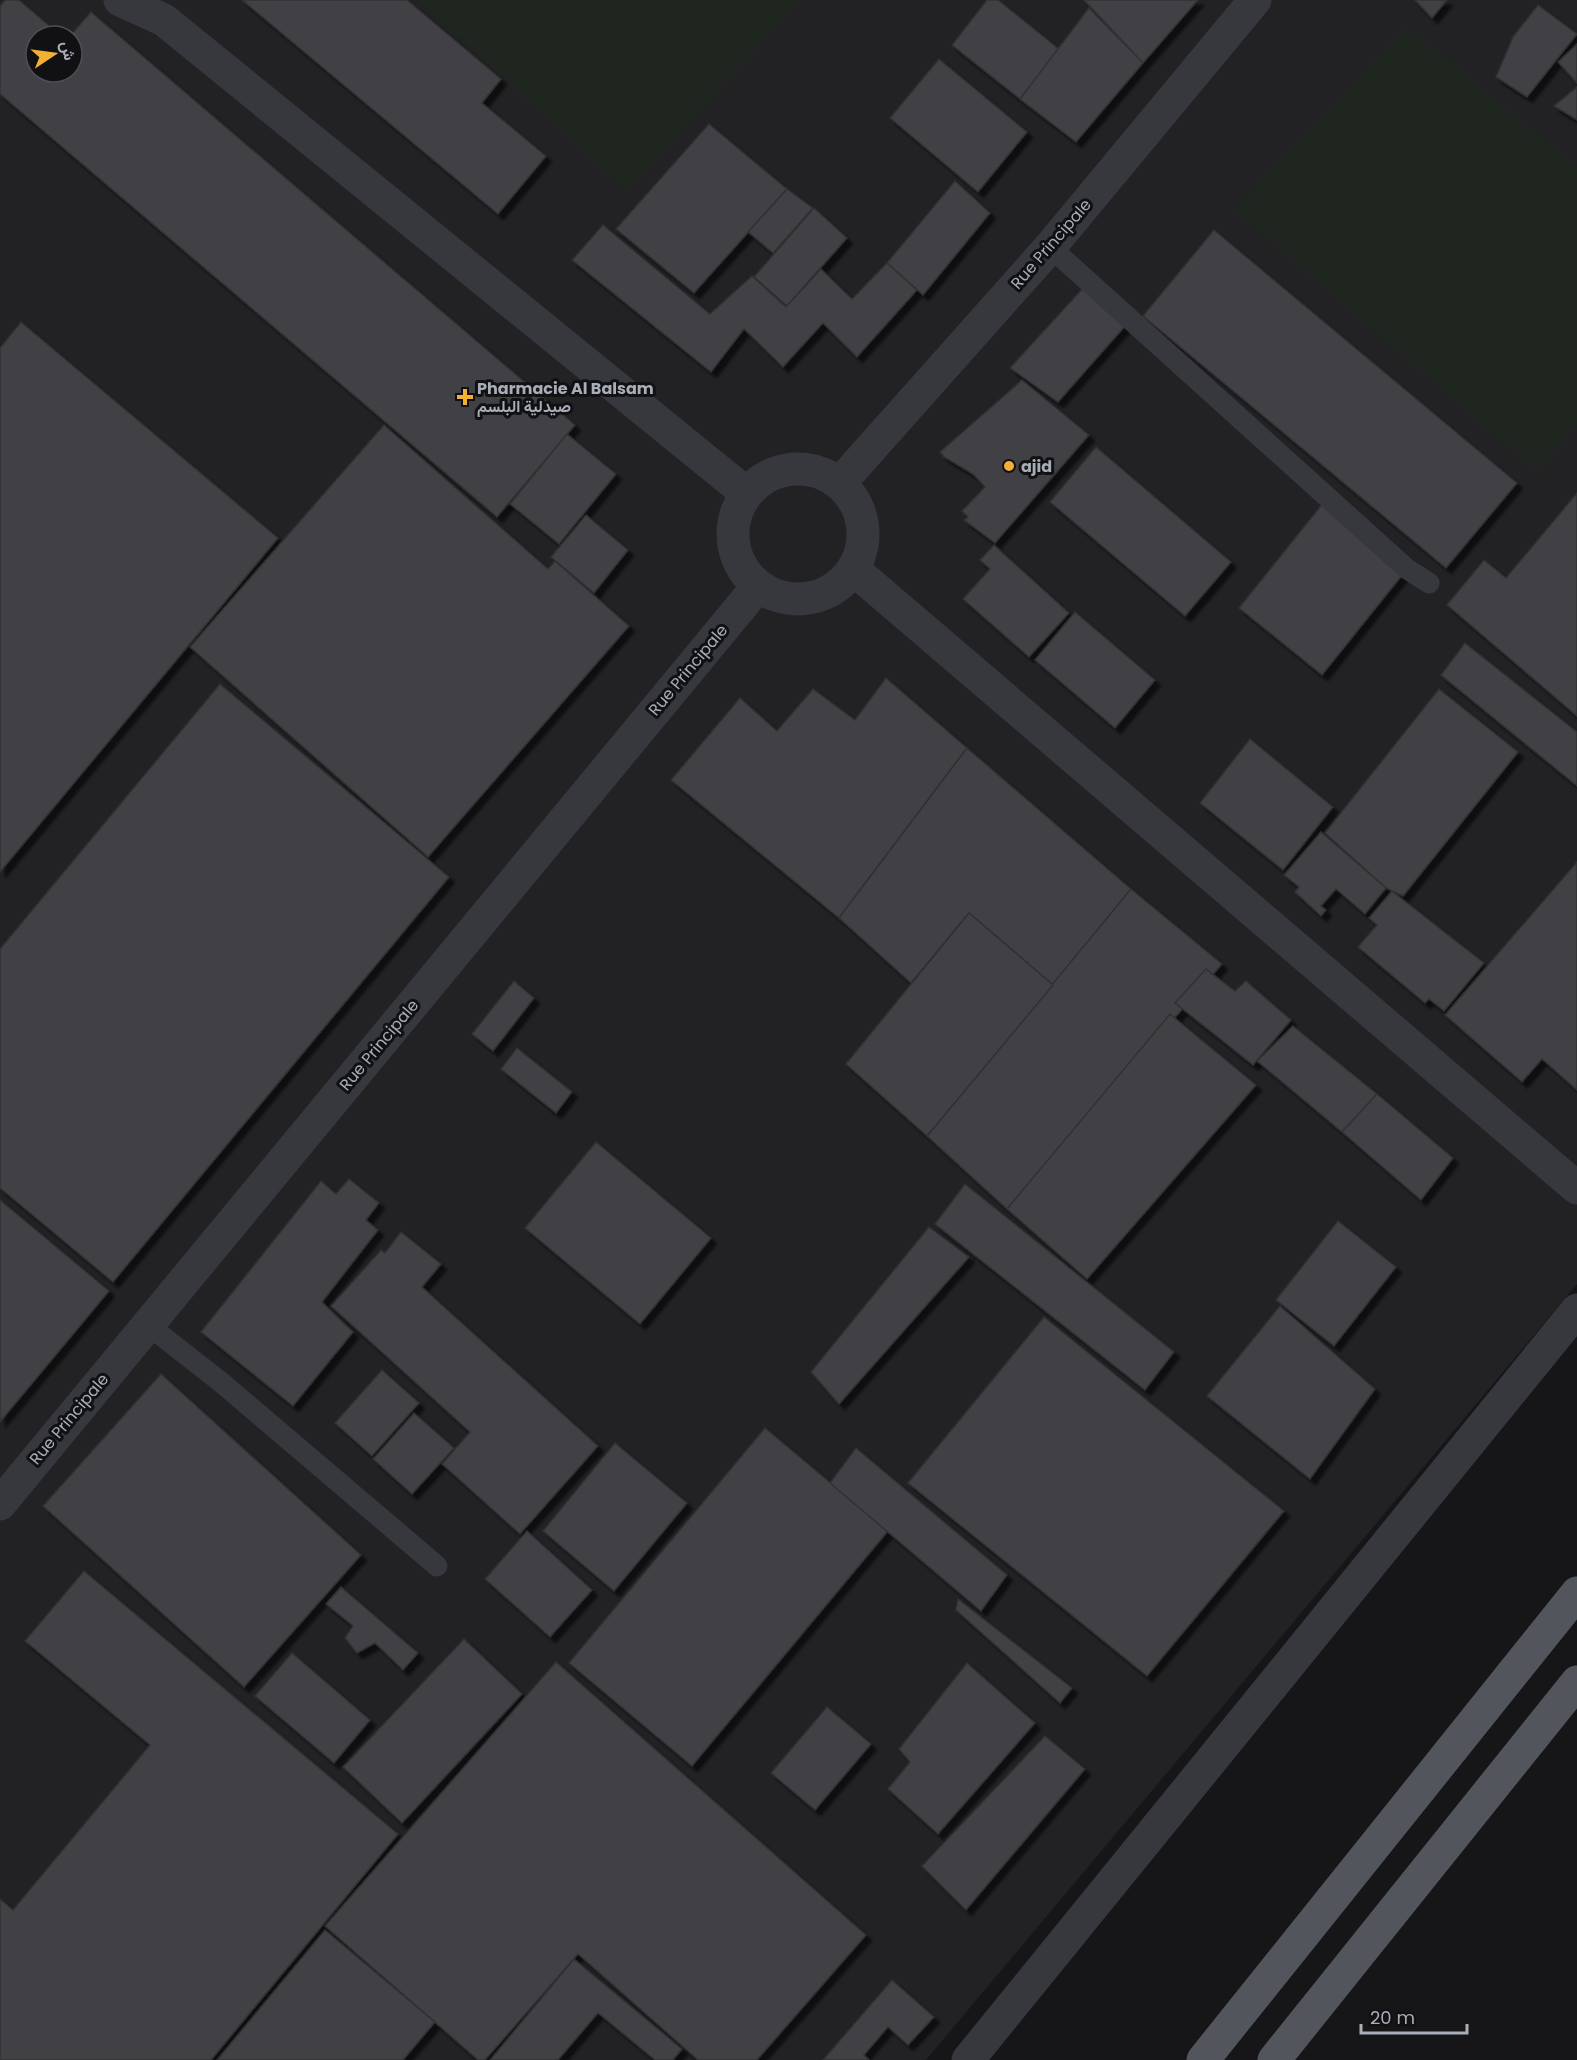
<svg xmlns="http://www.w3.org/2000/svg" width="1577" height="2060" font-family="Poppins,Vazirmatn,sans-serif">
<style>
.built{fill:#222225;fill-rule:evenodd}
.green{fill:#1e261f}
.building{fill:#404145;stroke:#303034;stroke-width:1.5;filter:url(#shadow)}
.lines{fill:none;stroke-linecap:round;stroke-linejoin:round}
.lane{stroke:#37383d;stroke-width:21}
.street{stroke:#37383d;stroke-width:33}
.primary{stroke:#53555c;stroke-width:33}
.poi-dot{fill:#f2b134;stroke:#111113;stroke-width:2}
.labels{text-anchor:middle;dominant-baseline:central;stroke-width:6;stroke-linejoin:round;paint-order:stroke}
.street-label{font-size:16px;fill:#a8adb8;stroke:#111113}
.poi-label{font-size:16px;font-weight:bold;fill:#a8adb8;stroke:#111113;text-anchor:start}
</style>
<defs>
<filter id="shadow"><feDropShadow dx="5.5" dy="5.5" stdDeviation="1.5" flood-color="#0009"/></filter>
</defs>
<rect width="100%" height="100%" fill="#161618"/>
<path class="built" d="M0 0H1577V1284L926 2060H0ZM36 36H72V72H36Z"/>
<g class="green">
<polygon points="417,0 800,0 628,190"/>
<polygon points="1407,27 1577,168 1577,423 1538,472 1235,210"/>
</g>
<g class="building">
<polygon points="5,0 19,0 61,36 36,36 36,72 72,72 72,36 70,36 91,12 575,425 497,517 0,94 0,6"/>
<polygon points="242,0 407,0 501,79 482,103 546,156 498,214"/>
<polygon points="987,0 998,0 1059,49 1020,99 952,45"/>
<polygon points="1084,0 1198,0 1143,63"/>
<polygon points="1415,0 1447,0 1432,18"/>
<polygon points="1538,5 1577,34 1527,97 1496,77 1513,37"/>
<polygon points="1089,8 1143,63 1076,142 1020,99"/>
<polygon points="1577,44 1577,83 1558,62"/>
<polygon points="939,59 1027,132 978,192 890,118"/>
<polygon points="1577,87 1577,120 1554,106"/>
<polygon points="709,124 787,189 694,293 616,229"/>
<polygon points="955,181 990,213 923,295 887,263"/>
<polygon points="787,189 813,208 773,253 748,232"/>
<polygon points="814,208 847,238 787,306 754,277"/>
<polygon points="603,225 710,314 752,276 786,307 821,269 852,299 887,263 917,290 857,357 823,323 783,367 744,329 711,372 572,260"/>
<polygon points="1214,230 1517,483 1446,568 1143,316"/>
<polygon points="1085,286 1126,325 1058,402 1010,368"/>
<polygon points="21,322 278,538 0,872 0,348"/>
<polygon points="1022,380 1089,435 995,543 964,520 968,517 962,511 985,487 973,474 944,457 940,452"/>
<polygon points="384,425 548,569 555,561 629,626 428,857 190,647"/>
<polygon points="567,434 616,474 559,544 510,504"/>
<polygon points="1096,447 1231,562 1185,616 1050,502"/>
<polygon points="1577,493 1577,716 1447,605 1484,560 1506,578"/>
<polygon points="1324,502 1407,569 1322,675 1239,608"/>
<polygon points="586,515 628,550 594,593 551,557"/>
<polygon points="994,545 1069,613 1029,657 963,599 990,569 980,560"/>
<polygon points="1075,612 1155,680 1115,728 1035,660"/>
<polygon points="1465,643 1577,732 1577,786 1441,675"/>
<polygon points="886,678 967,748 839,918 671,780 740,698 777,731 813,689 855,720"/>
<polygon points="220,684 449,877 113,1282 0,1188 0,949"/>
<polygon points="1439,689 1518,752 1403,896 1386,888 1325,833"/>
<polygon points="1250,739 1333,807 1283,870 1200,803"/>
<polygon points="967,748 1131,889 1053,985 969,913 911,983 839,918"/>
<polygon points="1321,832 1386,888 1365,914 1336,889 1321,906 1326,910 1321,916 1295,892 1299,887 1284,875"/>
<polygon points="1577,862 1577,1090 1542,1059 1522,1082 1445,1015"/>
<polygon points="1131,889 1222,964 1007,1209 927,1136"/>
<polygon points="1392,891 1484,963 1444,1011 1429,999 1425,1003 1358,947 1377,925 1369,918"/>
<polygon points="969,913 1053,985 927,1136 846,1064"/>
<polygon points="1206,969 1235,991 1246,981 1291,1020 1253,1065 1175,1003"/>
<polygon points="514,981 534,998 493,1051 472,1034"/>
<polygon points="1170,1014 1256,1085 1087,1279 1007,1209"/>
<polygon points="1293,1026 1377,1094 1342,1132 1257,1061"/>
<polygon points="517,1048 572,1092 556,1113 501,1069"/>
<polygon points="1377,1094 1453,1158 1421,1200 1342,1132"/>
<polygon points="596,1142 711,1238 640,1324 525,1228"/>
<polygon points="349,1179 379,1203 366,1220 378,1230 322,1302 353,1332 293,1406 201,1332 321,1181 336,1194"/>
<polygon points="965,1184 1174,1352 1145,1390 935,1224"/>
<polygon points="0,1200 109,1291 0,1422"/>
<polygon points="1338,1221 1396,1267 1334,1346 1276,1300"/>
<polygon points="929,1227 969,1257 839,1404 811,1372"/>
<polygon points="401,1232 441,1264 422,1287 598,1446 520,1534 442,1464 470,1432 331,1306 381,1250 385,1253"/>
<polygon points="1280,1306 1375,1389 1310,1479 1207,1396"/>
<polygon points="1044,1317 1284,1511 1147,1676 908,1483"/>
<polygon points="382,1370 419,1403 372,1456 335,1423"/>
<polygon points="161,1374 361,1555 244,1687 43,1506"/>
<polygon points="414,1413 454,1448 412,1494 373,1459"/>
<polygon points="765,1428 888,1531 692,1766 569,1663"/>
<polygon points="615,1443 687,1503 614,1591 543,1531"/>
<polygon points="856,1448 1007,1575 981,1611 830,1483"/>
<polygon points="527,1531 592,1590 550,1637 485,1579"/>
<polygon points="84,1571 398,1834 211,2060 0,2060 0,1899 13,1910 150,1745 25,1641"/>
<polygon points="341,1587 418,1653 403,1670 375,1643 357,1653 345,1638 353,1626 326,1604"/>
<polygon points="958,1599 1072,1688 1060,1703 956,1610"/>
<polygon points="464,1639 522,1694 402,1823 343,1767"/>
<polygon points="292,1653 370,1720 334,1763 255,1696"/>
<polygon points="556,1662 866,1935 757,2060 698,2060 578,1954 485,2060 478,2060 325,1926"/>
<polygon points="967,1663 1035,1723 938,1834 888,1789 910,1762 899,1749"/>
<polygon points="827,1707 871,1744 815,1810 771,1773"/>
<polygon points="1045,1736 1085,1769 966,1910 922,1866"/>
<polygon points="325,1930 435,2022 403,2060 217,2060"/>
<polygon points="574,1959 682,2049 673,2060 655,2060 598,2013 558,2060 490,2060"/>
<polygon points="892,1980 934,2017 908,2045 888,2027 864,2055 869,2060 823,2060"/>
</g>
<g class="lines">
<g class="lane">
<polyline points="1050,247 1407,569 1429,583"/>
<polyline points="148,1325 222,1383 437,1566"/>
</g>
<g class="street">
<polyline points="120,0 164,20 746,493"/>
<circle cx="798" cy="534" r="65"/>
<polyline points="840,483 1050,247 1255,0"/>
<polyline points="853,569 1577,1188"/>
<polyline points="0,1504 758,586"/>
<polyline points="968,2060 1577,1310"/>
</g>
<g class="primary">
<polyline points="1203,2060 1577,1593"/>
<polyline points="1274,2060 1577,1682"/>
</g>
</g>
<g class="poi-dot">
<path d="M462 388h6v6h6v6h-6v6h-6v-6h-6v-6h6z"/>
<circle cx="1009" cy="466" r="6"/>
</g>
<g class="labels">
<g class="street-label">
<text transform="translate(1051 244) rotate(-49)">Rue Principale</text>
<text transform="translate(688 670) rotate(-50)">Rue Principale</text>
<text transform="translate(379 1045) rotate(-50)">Rue Principale</text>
<text transform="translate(69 1419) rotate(-50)">Rue Principale</text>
</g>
<g class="poi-label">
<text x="477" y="388">Pharmacie Al Balsam<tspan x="477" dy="18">صيدلية البلسم</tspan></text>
<text x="1021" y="466">ajid</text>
</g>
</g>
<g transform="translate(54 54) rotate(77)"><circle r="28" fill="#111113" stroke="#4d4f55" stroke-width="1.5"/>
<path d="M0-4.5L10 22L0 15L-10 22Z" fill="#f2b134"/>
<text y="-9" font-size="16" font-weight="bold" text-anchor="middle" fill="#a8adb8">ش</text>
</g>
<path d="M1361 2024v9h106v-9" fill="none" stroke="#a8adb8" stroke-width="3"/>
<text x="1370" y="2024" font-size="18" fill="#a8adb8" stroke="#111113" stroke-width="4.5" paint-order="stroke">20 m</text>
</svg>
